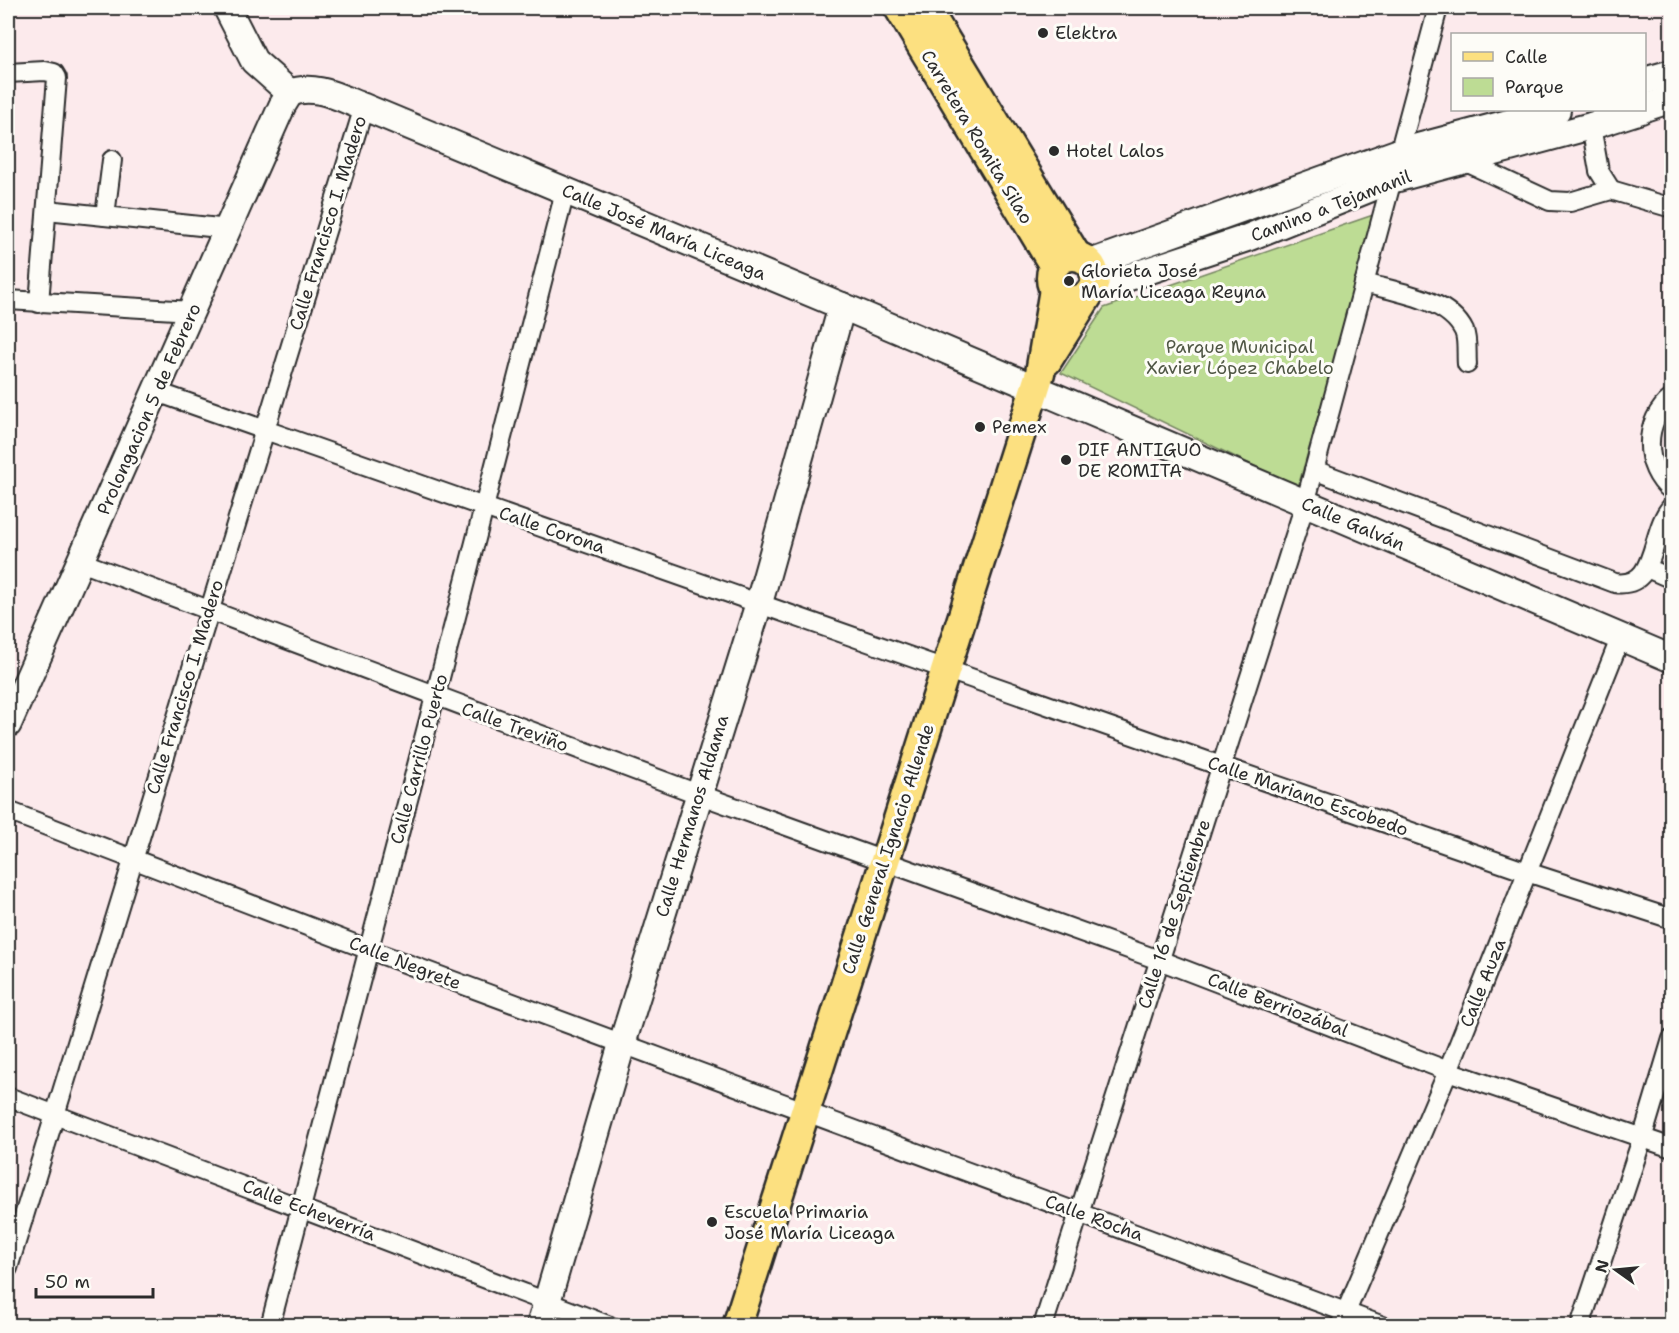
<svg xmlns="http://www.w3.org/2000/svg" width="1679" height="1333" font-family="'Shantell Sans',sans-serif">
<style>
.green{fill:#bddc94;stroke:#748460;stroke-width:1.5}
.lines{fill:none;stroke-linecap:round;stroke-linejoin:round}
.lane-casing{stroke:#2b2b2b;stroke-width:14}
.street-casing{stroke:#2b2b2b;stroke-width:22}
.secondary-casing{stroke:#2b2b2b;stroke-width:30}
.primary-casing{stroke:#2b2b2b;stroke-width:33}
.lane{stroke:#fdfcf7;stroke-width:9}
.street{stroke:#fdfcf7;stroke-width:18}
.secondary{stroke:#fdfcf7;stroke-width:26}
.primary{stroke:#fce080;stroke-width:28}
.poi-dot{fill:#2b2b2b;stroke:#fdfcf7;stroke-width:2}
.labels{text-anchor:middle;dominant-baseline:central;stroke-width:6;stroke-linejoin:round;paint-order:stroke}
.poi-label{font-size:18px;fill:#2b2b2b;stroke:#fdfcf7;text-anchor:start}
.street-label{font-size:18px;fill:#2b2b2b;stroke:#fdfcf7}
.park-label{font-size:18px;fill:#505745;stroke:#fdfcf7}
</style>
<rect width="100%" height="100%" fill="#fceaec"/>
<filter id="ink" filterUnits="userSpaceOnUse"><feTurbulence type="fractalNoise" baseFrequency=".0167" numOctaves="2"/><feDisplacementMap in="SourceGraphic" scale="12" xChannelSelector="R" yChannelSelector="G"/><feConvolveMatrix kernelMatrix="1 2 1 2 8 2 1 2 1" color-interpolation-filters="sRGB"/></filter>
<g filter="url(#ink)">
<polygon class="green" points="1376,214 1298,487 1061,373 1104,308"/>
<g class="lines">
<defs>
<polyline id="lane" points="934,15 951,8"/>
<g id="street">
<polyline points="8,73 45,71 54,73 57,78 39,303"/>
<polyline points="1591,126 1599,171 1611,190"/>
<polyline points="1464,161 1550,201 1570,202 1611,190 1672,208"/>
<polyline points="47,210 229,229"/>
<polyline points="105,216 112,160"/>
<path d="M1364 283C1396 292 1448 298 1464 331 1468 340 1466 355 1467 364"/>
<polyline points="8,300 192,311"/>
<polyline points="157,392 1221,766 1527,872 1672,919"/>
<path d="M1672 398C1643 420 1642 467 1672 491"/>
<path d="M1314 470 1615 583C1659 589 1649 530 1672 506"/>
<polyline points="81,562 698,794 1159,960 1448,1071 1672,1148"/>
<polyline points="1647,568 1672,579"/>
<polyline points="8,811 367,949 1383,1326"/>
<polyline points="8,1097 610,1326"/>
<polyline points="8,1268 364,107"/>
<path d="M270 1326C368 947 470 571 565 192"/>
<polyline points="1043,1326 1305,504 1438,8"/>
<polyline points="1340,1326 1448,1071 1620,639"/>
<polyline points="1580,1326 1642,1139 1672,1039"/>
</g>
<g id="secondary">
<polyline points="227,8 254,61 290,93"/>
<polyline points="1644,81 1672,73"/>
<path d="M290 93C315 83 340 98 364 107L842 306 1672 659"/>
<polyline points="1644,108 1672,99"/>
<polyline points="1090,263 1399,152 1557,110"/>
<polyline points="1093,289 1247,238 1391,180 1591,126 1641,110"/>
<polyline points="8,724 282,106 290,93"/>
<polyline points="540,1326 622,1044 759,603 842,306"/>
</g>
<g id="primary">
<polyline points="899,8 1054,266"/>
<polyline points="926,8 1076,255"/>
<circle cx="1073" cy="278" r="22"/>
<polyline points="1047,361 1089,294"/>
<polyline points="737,1326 1040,373 1054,289"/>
</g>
</defs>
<use href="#lane" class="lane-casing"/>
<use href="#street" class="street-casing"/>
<use href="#secondary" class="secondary-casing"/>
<use href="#primary" class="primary-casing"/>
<use href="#lane" class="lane"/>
<use href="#street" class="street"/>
<use href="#secondary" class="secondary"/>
<use href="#primary" class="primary"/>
</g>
</g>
<g class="poi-dot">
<circle cx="1043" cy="33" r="6"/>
<circle cx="1054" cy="151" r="6"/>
<circle cx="1069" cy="281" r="6"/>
<circle cx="980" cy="427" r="6"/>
<circle cx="1066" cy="460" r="6"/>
<circle cx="712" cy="1222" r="6"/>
</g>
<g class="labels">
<g class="poi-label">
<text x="1055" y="33">Elektra</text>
<text x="1066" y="151">Hotel Lalos</text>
<text x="1081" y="271">Glorieta José<tspan x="1081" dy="21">María Liceaga Reyna</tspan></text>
<text x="992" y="427">Pemex</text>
<text x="1078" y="450">DIF ANTIGUO<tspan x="1078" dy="21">DE ROMITA</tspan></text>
<text x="724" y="1212">Escuela Primaria<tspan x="724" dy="21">José María Liceaga</tspan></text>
</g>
<g class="street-label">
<text transform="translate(977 137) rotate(59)">Carretera Romita Silao</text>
<text transform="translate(1331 206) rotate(-21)">Camino a Tejamanil</text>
<text transform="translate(328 223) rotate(-73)">Calle Francisco I. Madero</text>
<text transform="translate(664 232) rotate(23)">Calle José María Liceaga</text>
<text transform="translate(149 409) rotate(-66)">Prolongacion 5 de Febrero</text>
<text transform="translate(1353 524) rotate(23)">Calle Galván</text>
<text transform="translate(552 530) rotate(19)">Calle Corona</text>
<text transform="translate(185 687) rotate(-73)">Calle Francisco I. Madero</text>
<text transform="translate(515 727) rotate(20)">Calle Treviño</text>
<text transform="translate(419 759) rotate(-75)">Calle Carrillo Puerto</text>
<text transform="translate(1308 796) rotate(19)">Calle Mariano Escobedo</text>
<text transform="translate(692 816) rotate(-73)">Calle Hermanos Aldama</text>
<text transform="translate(888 849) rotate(-72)">Calle General Ignacio Allende</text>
<text transform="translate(1174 914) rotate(-72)">Calle 16 de Septiembre</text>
<text transform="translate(405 963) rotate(21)">Calle Negrete</text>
<text transform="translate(1483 983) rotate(-68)">Calle Auza</text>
<text transform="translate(1278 1005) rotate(21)">Calle Berriozábal</text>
<text transform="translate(309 1210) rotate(21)">Calle Echeverría</text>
<text transform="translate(1094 1218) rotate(20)">Calle Rocha</text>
</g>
<g class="park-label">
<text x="1240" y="347">Parque Municipal<tspan x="1240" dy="21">Xavier López Chabelo</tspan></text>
</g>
</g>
<rect width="1679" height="1333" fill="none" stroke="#fdfcf7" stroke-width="30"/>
<rect x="15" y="15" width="1649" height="1303" fill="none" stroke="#2b2b2b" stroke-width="2" filter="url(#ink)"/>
<rect x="1451" y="33" width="195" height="78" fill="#fdfcf7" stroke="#a9a8a5" stroke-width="1.5"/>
<rect x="1463" y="52" width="30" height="9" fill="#fce080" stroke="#a9a8a5" stroke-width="1.5"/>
<text x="1505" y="63" font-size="18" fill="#2b2b2b">Calle</text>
<rect x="1463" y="78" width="30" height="18" fill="#bddc94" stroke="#a9a8a5" stroke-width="1.5"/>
<text x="1505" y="93" font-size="18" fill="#2b2b2b">Parque</text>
<g transform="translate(1616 1270) rotate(285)" stroke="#fdfcf7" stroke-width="4.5" paint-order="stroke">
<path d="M0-4.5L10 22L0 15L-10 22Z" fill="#2b2b2b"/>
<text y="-9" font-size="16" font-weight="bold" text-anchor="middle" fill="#2b2b2b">N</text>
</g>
<path d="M36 1288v9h117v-9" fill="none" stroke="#2b2b2b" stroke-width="3"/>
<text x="45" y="1288" font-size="18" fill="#2b2b2b" stroke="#fdfcf7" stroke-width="4.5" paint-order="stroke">50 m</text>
</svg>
